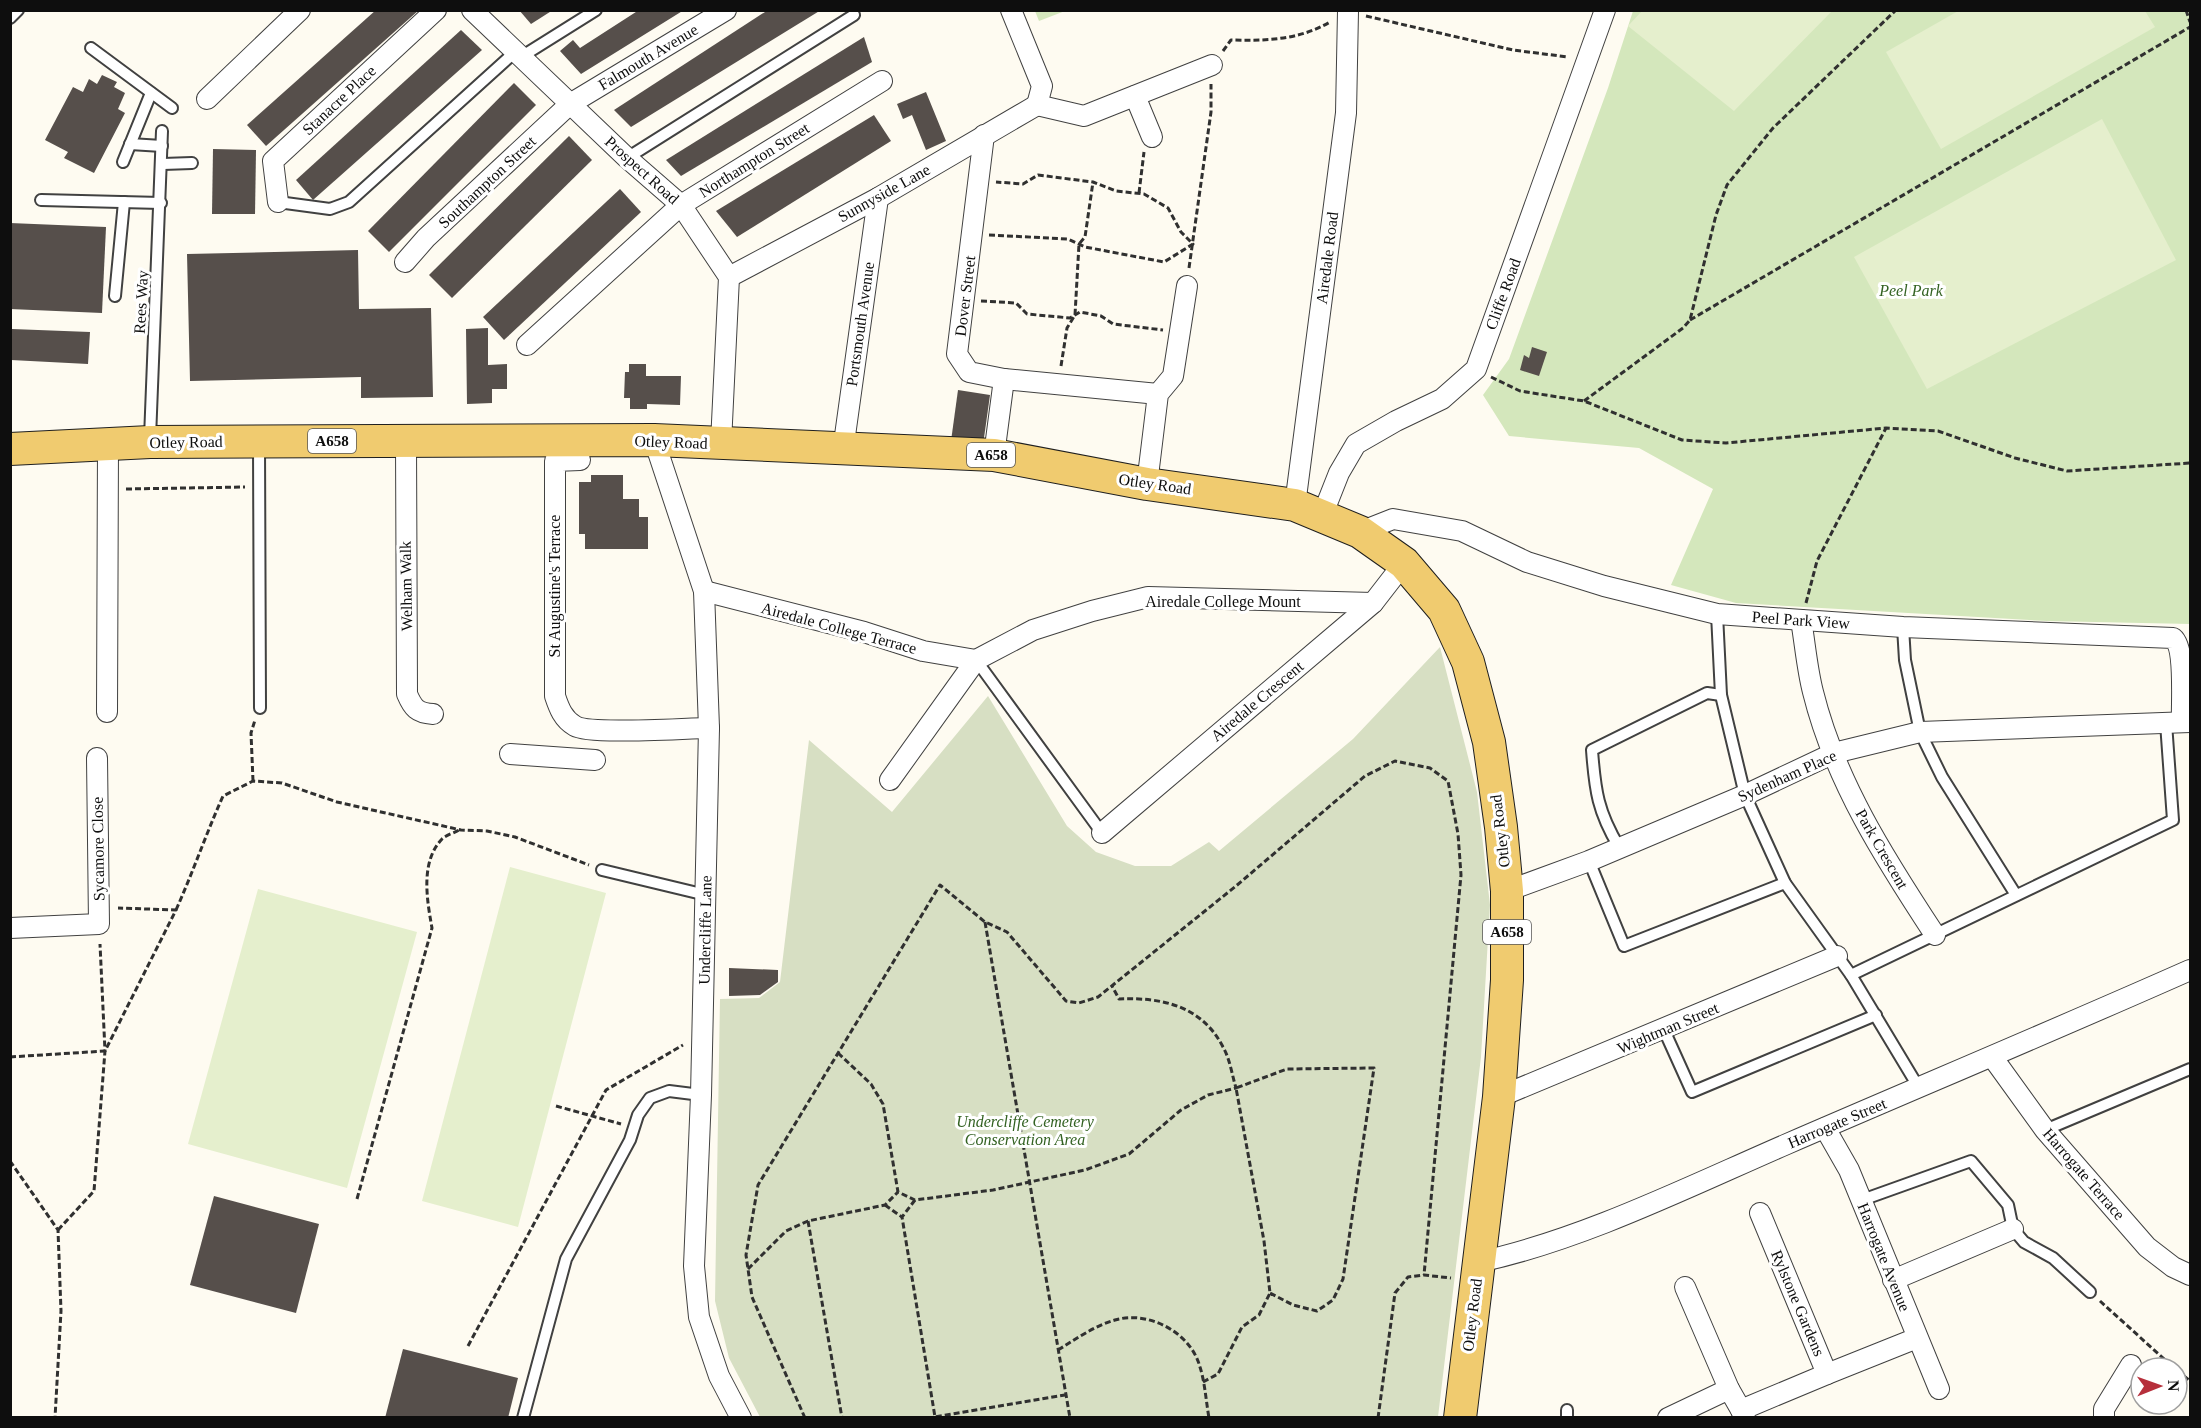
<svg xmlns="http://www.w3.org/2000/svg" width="2201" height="1428" font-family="'Times New Roman',serif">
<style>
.green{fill:#d4e7bc}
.cemetery{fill:#d7dfc3}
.pitch{fill:#e5efcd}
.building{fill:#564f4b}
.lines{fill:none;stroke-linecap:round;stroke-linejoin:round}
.lane-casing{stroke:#414141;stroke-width:14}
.street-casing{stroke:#414141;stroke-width:22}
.primary-casing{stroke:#1f1f1f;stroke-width:34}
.path{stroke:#303030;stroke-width:3;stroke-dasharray:6 3;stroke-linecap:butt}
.lane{stroke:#fff;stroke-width:10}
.street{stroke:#fff;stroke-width:20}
.primary{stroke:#f0cb6f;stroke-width:32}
.labels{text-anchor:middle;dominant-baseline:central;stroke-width:6;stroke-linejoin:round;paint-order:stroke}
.shield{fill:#fff;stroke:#565656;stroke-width:1.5}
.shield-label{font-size:15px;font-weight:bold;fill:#0e0e0e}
.street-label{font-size:16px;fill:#0e0e0e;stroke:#fff}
.park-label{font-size:16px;font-style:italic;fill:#336222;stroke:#fff}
</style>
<rect width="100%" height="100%" fill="#fefbf1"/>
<g class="green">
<polygon points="1035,11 1065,11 1039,21"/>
<polygon points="1633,11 2190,11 2190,624 2047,621 1736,603 1671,585 1713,489 1639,448 1509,436 1483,395 1509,359 1608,88"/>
</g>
<polygon class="cemetery" points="1440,647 1477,792 1490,905 1481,1057 1438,1417 760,1417 729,1358 715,1301 720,999 759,998 780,982 809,740 892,812 988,696 1067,826 1096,852 1135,866 1171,866 1209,842 1219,851 1353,739"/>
<g class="pitch">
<polygon points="1960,10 2145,11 2155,27 1941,149 1886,52"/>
<polygon points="1642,11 1642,10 1832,11 1734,111 1628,26"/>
<polygon points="2102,119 2176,260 1927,389 1854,257"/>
<polygon points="510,867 606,893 518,1227 422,1201"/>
<polygon points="258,889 417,932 347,1188 188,1144"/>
</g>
<g class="building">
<polygon points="376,10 419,10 266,146 247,125"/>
<polygon points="519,10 553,10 531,24"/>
<polygon points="639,10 684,10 581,74 560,51 573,40 580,48"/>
<polygon points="768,10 821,10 631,127 614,110"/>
<polygon points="461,30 482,50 313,200 296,180"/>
<polygon points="864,37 872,62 681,176 666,160"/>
<polygon points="102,75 117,82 114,87 125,93 118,109 125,113 94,173 64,158 68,152 45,140 73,87 83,92 89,79 97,84"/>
<polygon points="514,83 536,105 389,252 368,231"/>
<polygon points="926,92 946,141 926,150 912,115 903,119 897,104"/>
<polygon points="874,115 891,141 737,237 716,211"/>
<polygon points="569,136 592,160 452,298 429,275"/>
<polygon points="213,149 256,150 255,214 212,214"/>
<polygon points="620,189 641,212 504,340 483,317"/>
<polygon points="10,223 106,227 102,313 10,309"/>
<polygon points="358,250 359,309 431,308 433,397 361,398 361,377 190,381 187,254"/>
<polygon points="488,328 488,365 507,364 507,389 492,389 492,403 467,404 466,329"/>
<polygon points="12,329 90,332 88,364 11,360"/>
<polygon points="1532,347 1547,352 1539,376 1520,370 1524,355 1529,358"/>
<polygon points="629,364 646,364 646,376 681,376 680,405 647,404 647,409 630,409 630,398 624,398 625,372 629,372"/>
<polygon points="958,390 990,395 983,445 951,441"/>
<polygon points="591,475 623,475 623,499 639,499 639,517 648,517 648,549 585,549 585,534 579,534 579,482 591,482"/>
<polygon points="729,968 778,970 778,982 760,995 729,996"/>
<polygon points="214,1196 319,1224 296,1313 190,1285"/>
<polygon points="403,1349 518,1378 508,1418 385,1418"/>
</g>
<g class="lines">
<defs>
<g id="lane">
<polyline points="10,18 18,10"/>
<polyline points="91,48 172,108"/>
<polyline points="521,57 596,10"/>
<polyline points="130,144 162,146"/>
<polyline points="627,158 854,15"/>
<polyline points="123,162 151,93"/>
<polyline points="163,164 192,163"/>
<polyline points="41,200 161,203"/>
<polyline points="278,202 330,209 349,202 515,52"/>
<polyline points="115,296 124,202"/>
<polyline points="150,438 162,131"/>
<polyline points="259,444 260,708"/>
<polyline points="1717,614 1721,695 1745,795 1785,883 1851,975"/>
<polyline points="1903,627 1905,660 1920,732 1942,777 2016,895"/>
<polyline points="976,660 1102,833"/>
<path d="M1619 847C1598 812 1595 791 1592 750L1707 693 1721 695"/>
<polyline points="1589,861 1624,946 1785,883"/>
<polyline points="602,870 706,895"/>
<polyline points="1664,1030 1692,1092 1876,1015"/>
<polyline points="1919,1088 1851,975 2173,820 2166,723"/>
<polyline points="2045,1130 2190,1069"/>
<polyline points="1862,1200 1971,1161 2008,1205 2013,1229 2024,1242 2053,1258 2090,1292"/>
<polyline points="1567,1410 1567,1418"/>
<polyline points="523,1418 566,1259 630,1140 638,1115 650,1098 669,1091 701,1095"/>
</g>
<g id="street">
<polyline points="472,10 627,158 681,205 729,277 721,443"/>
<polyline points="1011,10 1042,86 1037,105"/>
<polyline points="1135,96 1152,137"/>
<polyline points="207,99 300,10"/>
<polyline points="1037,105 1084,116 1212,65"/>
<polyline points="984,135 957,354 969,372 1004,379 1158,394"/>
<polyline points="278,202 273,161 436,10"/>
<polyline points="405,262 426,238 570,104 726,10"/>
<polyline points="729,277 878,198 1037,105"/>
<polyline points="527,345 681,205 882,81"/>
<polyline points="654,440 704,591 709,728 701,1095 694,1266 699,1317 719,1376 741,1418"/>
<path d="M406 442 407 694C413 708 417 713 433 714"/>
<polyline points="843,450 878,198"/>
<polyline points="994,455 1004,379"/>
<path d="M580 460 555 461V696C559 708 563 719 575 726 590 735 686 728 709 728"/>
<polyline points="1147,484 1158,394 1173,376 1187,286"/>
<polyline points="1295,505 1346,113 1348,11"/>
<polyline points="1322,516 1339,473 1356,444 1396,421 1442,399 1476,369 1605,10"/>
<path d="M1360 532 1393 519 1462 531 1527 562 1604 586 1717 614 1903 627 2173 638C2186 648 2181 705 2182 722"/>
<polyline points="704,591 864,632 923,651 976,660"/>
<path d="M1801 620C1805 643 1807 669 1813 692 1835 781 1885 859 1935 935"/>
<polyline points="107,712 108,445"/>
<polyline points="510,754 595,760"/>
<polyline points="890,780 976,660 1033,630 1092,611 1148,597 1373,603"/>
<polyline points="1102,833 1373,603 1404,563"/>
<polyline points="1507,891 1589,861 1745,795 1834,753 1920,732 2190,722"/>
<polyline points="10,928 99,924 97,758"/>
<polyline points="1993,1058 2045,1130 2147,1247 2173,1267 2190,1275"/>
<polyline points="1499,1097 1837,956"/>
<polyline points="1825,1128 1849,1170 1939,1389"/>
<path d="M1479 1262C1582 1240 1690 1186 1787 1144 1921 1086 2057 1029 2190 970"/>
<polyline points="1893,1280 2013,1229"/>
<polyline points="1685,1287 1729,1389 1741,1410"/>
<polyline points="1827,1374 1917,1338"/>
<polyline points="1668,1418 1729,1389"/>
<polyline points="1745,1418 1741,1410 1827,1374 1760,1213"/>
<polyline points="2104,1418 2104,1409 2131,1365"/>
</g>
<polyline id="primary" points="10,449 150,442 654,440 994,455 1147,484 1295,505 1360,532 1404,563 1444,610 1468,662 1489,742 1501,827 1507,891 1507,980 1499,1097 1460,1418"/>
</defs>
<use href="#lane" class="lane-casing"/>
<use href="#street" class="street-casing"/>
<use href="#primary" class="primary-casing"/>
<g class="path">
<polyline points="2186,10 2190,22"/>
<polyline points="1366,16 1513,50 1568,57"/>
<path d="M1223 51 1231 40C1266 41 1299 40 1330 22"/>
<polyline points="1139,193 1144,152"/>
<polyline points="989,235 1068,239 1085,247 1164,262 1193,244 1181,232 1168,208 1144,194 1116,191 1093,182 1038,175 1023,184 996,182"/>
<polyline points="1189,268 1211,112 1211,84"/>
<polyline points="981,301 1016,303 1027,314 1070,318 1080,312 1101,316 1113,324 1163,330"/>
<polyline points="1690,320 2190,27"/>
<polyline points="1061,366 1067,328 1075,315 1079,244 1085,237 1093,182"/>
<polyline points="1491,377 1520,391 1584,401 1682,440 1726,443 1886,428 1938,431 2015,458 2067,471 2190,463"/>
<polyline points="1584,401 1683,328 1690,320 1716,215 1727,185 1773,128 1896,10"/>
<polyline points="126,489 245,487"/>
<polyline points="1806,603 1817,561 1886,428"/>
<polyline points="253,781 251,733 255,720"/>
<path d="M176 910C193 872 206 834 223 796L253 781 282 783 337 802 461 830 487 831 515 837 589 865"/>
<polyline points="985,922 1070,1418"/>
<path d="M838 1053 871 1084 883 1104 898 1192 915 1200 993 1190 1085 1170 1129 1154 1181 1110 1208 1095 1236 1088C1232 1075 1230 1059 1223 1047 1202 1006 1162 997 1119 999L1112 986"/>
<polyline points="10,1057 105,1051 176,910 118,908"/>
<polyline points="556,1106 621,1124"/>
<polyline points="10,1161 58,1230 61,1311 55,1418"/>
<path d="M357 1199 432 928C427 900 420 862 442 839 446 835 454 833 459 830"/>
<polyline points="915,1200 902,1217 935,1417 1065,1395"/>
<polyline points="885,1205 902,1217"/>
<polyline points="808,1221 842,1418"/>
<polyline points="58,1230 94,1191 105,1051 100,944"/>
<polyline points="748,1269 786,1231 808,1221 885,1205 898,1192"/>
<polyline points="2100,1301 2174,1368"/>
<polyline points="468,1346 606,1090 683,1045"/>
<path d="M1058 1350C1076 1339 1094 1326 1115 1320 1149 1310 1191 1333 1200 1367 1205 1383 1206 1401 1209 1418"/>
<polyline points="2177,1370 2190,1381"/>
<polyline points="1203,1382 1218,1374 1242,1327 1259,1315 1270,1293 1264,1241 1236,1088 1287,1069 1374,1068 1343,1279 1333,1300 1317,1311 1293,1305 1270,1293"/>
<polyline points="805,1418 752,1297 746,1255 758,1185 940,885 985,922 1007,932 1066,1001 1079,1003 1098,997 1236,886 1365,776 1395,761 1430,768 1448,781 1458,834 1461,875 1424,1275"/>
<polyline points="1378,1418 1395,1293 1408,1277 1424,1275 1451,1278"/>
</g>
<use href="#lane" class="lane"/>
<use href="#street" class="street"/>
<use href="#primary" class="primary"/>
</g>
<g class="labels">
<g class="shield">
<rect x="308" y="429" width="48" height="24" rx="4.5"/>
<rect x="967" y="443" width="48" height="24" rx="4.5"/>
<rect x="1483" y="920" width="48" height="24" rx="4.5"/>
</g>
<g class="shield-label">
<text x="332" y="441">A658</text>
<text x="991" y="455">A658</text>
<text x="1507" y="932">A658</text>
</g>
<g class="street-label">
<text transform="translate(648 57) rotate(-31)">Falmouth Avenue</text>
<text transform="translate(339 100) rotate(-43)">Stanacre Place</text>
<text transform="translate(754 160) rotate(-32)">Northampton Street</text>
<text transform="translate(642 170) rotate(42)">Prospect Road</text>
<text transform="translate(487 182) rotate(-43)">Southampton Street</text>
<text transform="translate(884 193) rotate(-29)">Sunnyside Lane</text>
<text transform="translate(1327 258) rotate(-83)">Airedale Road</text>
<text transform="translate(1503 294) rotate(-70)">Cliffe Road</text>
<text transform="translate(965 296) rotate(-83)">Dover Street</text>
<text transform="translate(141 302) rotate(-87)">Rees Way</text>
<text transform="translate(860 324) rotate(-82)">Portsmouth Avenue</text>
<text transform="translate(186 442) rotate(-1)">Otley Road</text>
<text transform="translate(671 442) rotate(2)">Otley Road</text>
<text transform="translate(1155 484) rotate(8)">Otley Road</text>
<text transform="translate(406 586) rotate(-91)">Welham Walk</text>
<text transform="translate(554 586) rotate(-90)">St Augustine's Terrace</text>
<text x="1223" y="601">Airedale College Mount</text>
<text transform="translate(1801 620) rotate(4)">Peel Park View</text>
<text transform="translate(839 628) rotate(15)">Airedale College Terrace</text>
<text transform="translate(1257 701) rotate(-40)">Airedale Crescent</text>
<text transform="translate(1787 776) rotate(-24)">Sydenham Place</text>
<text transform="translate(1500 831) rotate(-97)">Otley Road</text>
<text transform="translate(98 849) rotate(-91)">Sycamore Close</text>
<text transform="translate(1882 849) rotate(60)">Park Crescent</text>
<text transform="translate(705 930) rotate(-89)">Undercliffe Lane</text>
<text transform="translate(1668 1028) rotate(-23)">Wightman Street</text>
<text transform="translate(1837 1123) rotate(-23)">Harrogate Street</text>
<text transform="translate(2084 1174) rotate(49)">Harrogate Terrace</text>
<text transform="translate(1884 1257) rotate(68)">Harrogate Avenue</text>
<text transform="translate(1798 1303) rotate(67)">Rylstone Gardens</text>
<text transform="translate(1472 1315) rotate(-83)">Otley Road</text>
</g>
<g class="park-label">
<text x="1911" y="290">Peel Park</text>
<text x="1025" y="1121">Undercliffe Cemetery<tspan x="1025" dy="18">Conservation Area</tspan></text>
</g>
</g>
<rect width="2201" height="1428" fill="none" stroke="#0e0e0e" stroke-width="24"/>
<g transform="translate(2159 1386) rotate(89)"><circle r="28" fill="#ffffff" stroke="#9f9f9f" stroke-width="1.5"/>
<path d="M0-4.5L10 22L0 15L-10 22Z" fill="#b62f3b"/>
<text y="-9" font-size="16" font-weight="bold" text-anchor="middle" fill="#0e0e0e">N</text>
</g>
</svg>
